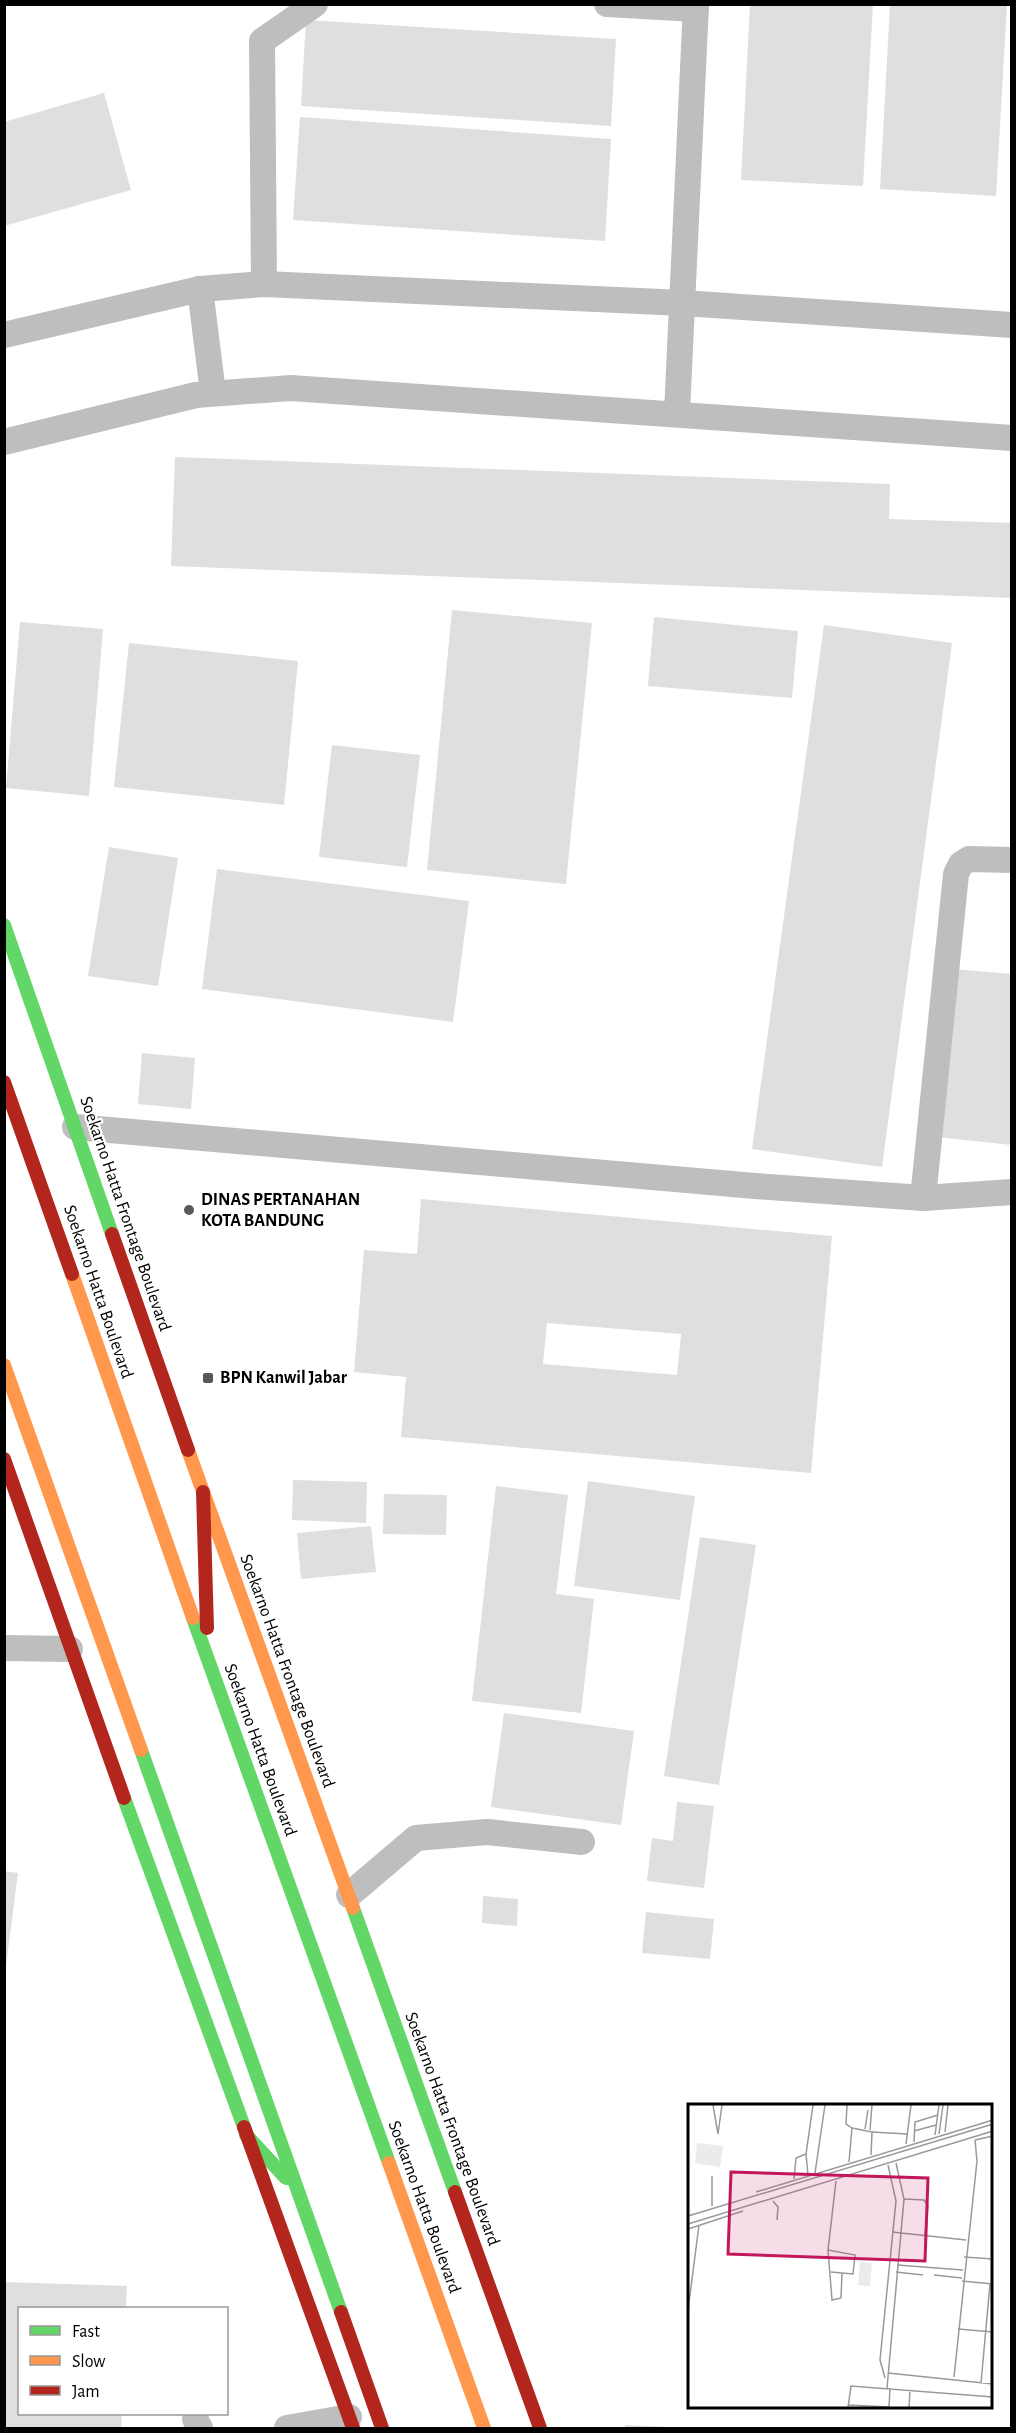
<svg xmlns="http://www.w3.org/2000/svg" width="1016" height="2433" font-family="'Alegreya Sans',sans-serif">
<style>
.building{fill:#dfdfdf;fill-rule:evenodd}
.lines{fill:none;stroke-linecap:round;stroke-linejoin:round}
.lane{stroke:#bebebe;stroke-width:26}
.fast{stroke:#63d668;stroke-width:14}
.slow{stroke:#ff974d;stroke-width:14}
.jam{stroke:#b3261e;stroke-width:14}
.poi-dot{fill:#595959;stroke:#fff;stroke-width:2}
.labels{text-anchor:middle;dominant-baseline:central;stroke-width:4.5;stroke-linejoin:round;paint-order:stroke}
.poi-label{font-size:18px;font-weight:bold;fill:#000;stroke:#fff;text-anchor:start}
.street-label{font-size:18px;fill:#000;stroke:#fff}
.inset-road{fill:none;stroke:#999;stroke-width:1.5}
.view{fill:#c2185b;fill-opacity:0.15;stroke:#c2185b;stroke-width:3}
.inset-edge{fill:none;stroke:#000;stroke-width:3}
</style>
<rect width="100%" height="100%" fill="#fff"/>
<g class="building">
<polygon points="750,4 873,4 863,186 741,180"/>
<polygon points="890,4 1007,4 996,196 880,189"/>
<polygon points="306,20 616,39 611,126 301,106"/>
<polygon points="104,93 131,190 4,226 4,122"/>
<polygon points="300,117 611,139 605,241 293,220"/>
<polygon points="175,457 890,484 889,519 1012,523 1012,598 171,566"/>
<polygon points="452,610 592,623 566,884 427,870"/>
<polygon points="654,617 798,631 792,698 648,686"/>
<polygon points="20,622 103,629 89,796 6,788"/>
<polygon points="824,625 952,643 882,1167 752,1149"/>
<polygon points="129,643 298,661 284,805 114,787"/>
<polygon points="332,745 420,755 407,867 319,857"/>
<polygon points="109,847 178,858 158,986 88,976"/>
<polygon points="217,869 469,901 453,1022 202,989"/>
<polygon points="953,969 1012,974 1012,1145 937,1137"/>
<polygon points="142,1053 195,1058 191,1109 138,1104"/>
<path d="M421 1199 832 1236 811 1473 401 1437 406 1377 354 1372 364 1250 417 1254ZM547 1323 681 1334 677 1375 543 1364Z"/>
<polygon points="293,1480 367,1482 366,1523 292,1520"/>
<polygon points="588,1481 695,1496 680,1600 574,1586"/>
<polygon points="496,1486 568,1495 556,1594 594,1599 581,1713 472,1701"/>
<polygon points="384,1494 447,1495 446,1535 383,1534"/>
<polygon points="371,1526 376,1572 301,1579 297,1533"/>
<polygon points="700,1537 756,1545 719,1785 664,1776"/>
<polygon points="504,1713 634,1731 621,1825 491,1807"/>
<polygon points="677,1802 714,1806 704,1888 647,1881 652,1838 673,1841"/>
<polygon points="4,1871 18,1873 6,1966 4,1966"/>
<polygon points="483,1896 518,1899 517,1926 482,1923"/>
<polygon points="646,1912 714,1919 710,1959 642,1953"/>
<polygon points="4,2282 127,2286 126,2308 20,2308 20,2414 122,2414 121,2428 4,2428"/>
<polygon points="625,2425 668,2427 668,2428 625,2428"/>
</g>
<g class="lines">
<g class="lane">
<polyline points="607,4 696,9"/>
<polyline points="264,284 262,41 315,4"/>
<polyline points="200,289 213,393"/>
<polyline points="4,335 200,289 264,284 683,303 1012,325"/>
<polyline points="677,413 696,4"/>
<polyline points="4,442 196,395 291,388 1012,438"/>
<polyline points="75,1127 755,1186 923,1198 1012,1192"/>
<polyline points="923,1198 956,874 961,864 969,859 1012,860"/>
<polyline points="4,1648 70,1649"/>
<polyline points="349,1895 416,1838 487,1832 582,1842"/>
<polyline points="196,2414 195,2419 200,2428"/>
<polyline points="287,2428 349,2417"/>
</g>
<g class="fast">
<polyline points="4,925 112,1234"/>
<polyline points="193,1618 389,2163"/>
<polyline points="141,1750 341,2312"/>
<polyline points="124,1798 244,2127"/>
<polyline points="353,1908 455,2192"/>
<polyline points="246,2135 286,2178"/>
</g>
<g class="slow">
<polyline points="72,1274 193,1618"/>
<polyline points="4,1365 141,1750"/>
<polyline points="188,1450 353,1908"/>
<polyline points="389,2163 484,2428"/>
</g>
<g class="jam">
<polyline points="4,1082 72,1274"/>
<polyline points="112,1234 188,1450"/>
<polyline points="4,1459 124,1798"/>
<polyline points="203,1492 207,1628"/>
<polyline points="244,2127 353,2428"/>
<polyline points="455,2192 540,2428"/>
<polyline points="341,2312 382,2428"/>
</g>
</g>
<g class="poi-dot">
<circle cx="189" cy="1210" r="6"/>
<rect x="202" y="1372" width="12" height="12" rx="3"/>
</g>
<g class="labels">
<g class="poi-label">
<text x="201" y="1200">DINAS PERTANAHAN<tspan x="201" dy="21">KOTA BANDUNG</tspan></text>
<text x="220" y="1378">BPN Kanwil Jabar</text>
</g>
<g class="street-label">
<text transform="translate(125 1214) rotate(71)">Soekarno Hatta Frontage Boulevard</text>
<text transform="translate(98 1292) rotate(71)">Soekarno Hatta Boulevard</text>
<text transform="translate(287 1671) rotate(70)">Soekarno Hatta Frontage Boulevard</text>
<text transform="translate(260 1750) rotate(70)">Soekarno Hatta Boulevard</text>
<text transform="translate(452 2129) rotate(70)">Soekarno Hatta Frontage Boulevard</text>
<text transform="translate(424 2207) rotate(70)">Soekarno Hatta Boulevard</text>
</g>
</g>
<g transform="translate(688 2104)">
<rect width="304" height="304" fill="#fff"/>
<path d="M9 39 35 42 32 63 7 59ZM172 158 184 159 182 182 170 181Z" fill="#ebebeb"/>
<path class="inset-road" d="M25 1 30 30M159 1 158 20 164 24M177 25 180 6M182 26 184 1M226 27 248 21M184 28 219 30M257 28 260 1M30 30 34 1M251 30 255 1M247 31 251 1M287 36 305 32M226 38 227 18 250 11M218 40 223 1M118 50 120 71M161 58 164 24 184 28 183 51M127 69 137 1M106 75 108 54 118 50 125 1M148 77 140 146 144 196 153 194 154 169M68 88 305 16M216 95 236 96 240 102 237 131M85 97 90 103 89 116M24 102V72M0 112 305 20M0 120 305 27M0 125 55 107M204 128 278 136M140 146 167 151 165 170 143 168M276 153 305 155M209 161 275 166M208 168 235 171M246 171 274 174M274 177 305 180M0 206 11 121M270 225 305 228M200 269 305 280M266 273 289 57 287 36M197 274 192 256 208 97 200 61M293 279 302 180M199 284 216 95 208 59M160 301 201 303M160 304 163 282 305 293M201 304 202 284M221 304 222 286"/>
<path class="view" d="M43 68 240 74 237 157 40 150Z"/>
<rect width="304" height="304" class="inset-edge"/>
</g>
<rect width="1016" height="2433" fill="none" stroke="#000000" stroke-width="12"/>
<rect x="18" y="2307" width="210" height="108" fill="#ffffff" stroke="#999999" stroke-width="1.5"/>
<rect x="30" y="2326" width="30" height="9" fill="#63d668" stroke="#999999" stroke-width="1.5"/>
<text x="72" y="2337" font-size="18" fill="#000000">Fast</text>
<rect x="30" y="2356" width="30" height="9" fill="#ff974d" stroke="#999999" stroke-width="1.5"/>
<text x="72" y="2367" font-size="18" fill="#000000">Slow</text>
<rect x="30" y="2386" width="30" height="9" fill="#b3261e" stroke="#999999" stroke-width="1.5"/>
<text x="72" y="2397" font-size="18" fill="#000000">Jam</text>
</svg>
